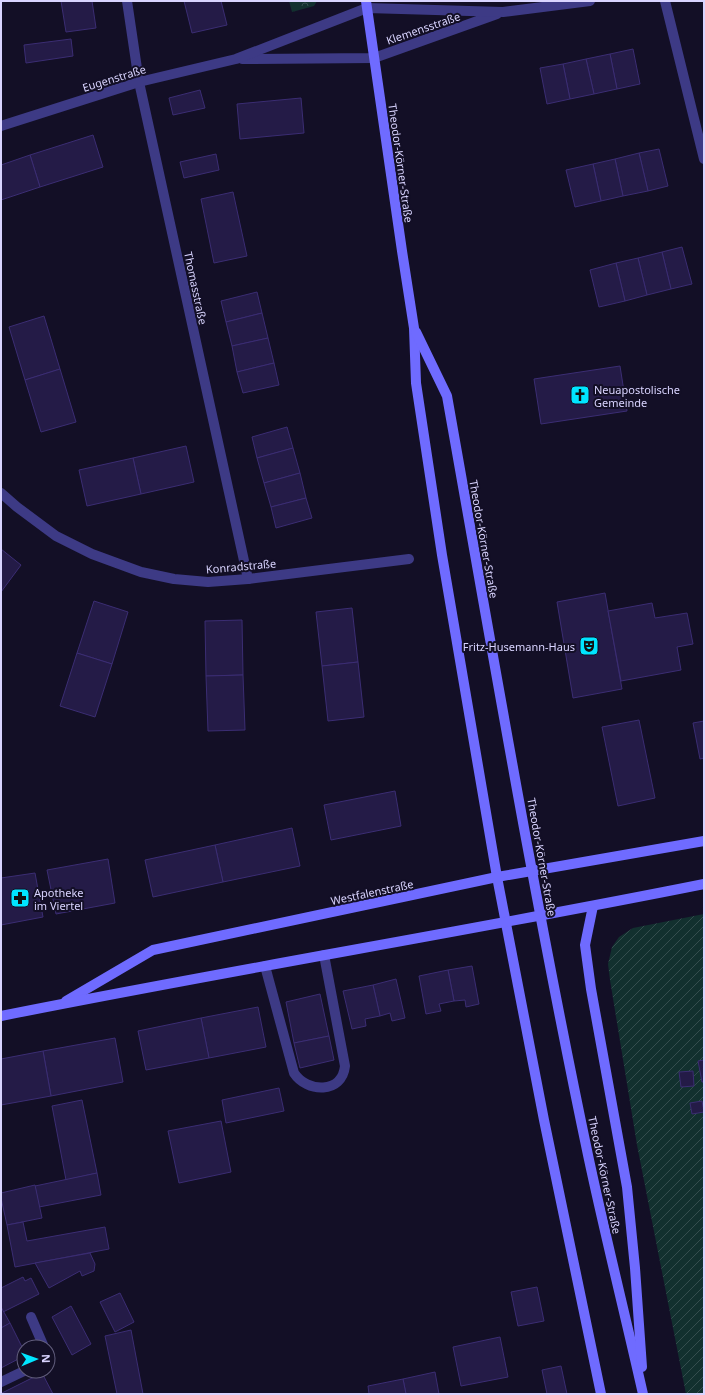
<svg xmlns="http://www.w3.org/2000/svg" width="705" height="1395" font-family="'Noto Sans',sans-serif">
<style>
.forest{fill:url(#forest-crowns)}
.garden{fill:url(#garden-furrows)}
.building{fill:#241b47;stroke:#3b2d73}
.lines{fill:none;stroke-linecap:round;stroke-linejoin:round}
.lane{stroke:#3d3a85;stroke-width:10}
.street{stroke:#3d3a85;stroke-width:10}
.secondary{stroke:#6f6bff;stroke-width:10}
.labels{text-anchor:middle;dominant-baseline:central;stroke-width:4;stroke-linejoin:round;paint-order:stroke}
.street-label{font-size:11px;fill:#d9d4ff;stroke:#130f26}
.poi-label{font-size:11px;fill:#d9d4ff;stroke:#130f26;text-anchor:start}
</style>
<defs>
<pattern id="forest-crowns" width="20" height="18" patternUnits="userSpaceOnUse"><rect width="20" height="18" fill="#12302f"/><path d="M2 6a3 3 0 1 1 6 0M12 15a3 3 0 1 1 6 0" fill="none" stroke="#344d4e"/></pattern>
<pattern id="garden-furrows" width="10" height="10" patternUnits="userSpaceOnUse"><rect width="10" height="10" fill="#12302f"/><path d="M-1 1l2-2M0 10L10 0M9 11l2-2" fill="none" stroke="#344d4e"/></pattern>
</defs>
<rect width="100%" height="100%" fill="#130f26"/>
<polygon class="forest" points="289,1 317,1 314,6 292,12"/>
<polygon class="garden" points="704,914 704,1394 686,1394 637,1145 610,980 608,964 612,947 619,937 633,928"/>
<g class="building">
<polygon points="61,1 92,1 96,28 66,32"/>
<polygon points="184,1 221,1 227,25 192,33"/>
<polygon points="71,39 73,56 26,63 24,45"/>
<polygon points="633,49 640,84 617,89 610,54"/>
<polygon points="610,54 617,89 594,94 586,59"/>
<polygon points="586,59 594,94 570,99 563,64"/>
<polygon points="563,64 570,99 547,104 540,68"/>
<polygon points="200,90 205,108 173,115 169,98"/>
<polygon points="301,98 304,133 240,139 237,104"/>
<polygon points="93,135 103,167 40,187 30,155"/>
<polygon points="659,149 668,186 648,191 639,153"/>
<polygon points="639,153 648,191 623,196 615,159"/>
<polygon points="216,154 219,170 184,178 180,162"/>
<polygon points="30,155 40,187 1,200 1,165"/>
<polygon points="615,159 623,196 601,201 593,164"/>
<polygon points="593,164 601,201 575,207 566,170"/>
<polygon points="233,192 247,256 214,263 201,199"/>
<polygon points="682,247 692,284 671,289 662,252"/>
<polygon points="662,252 671,289 647,295 638,258"/>
<polygon points="638,258 647,295 625,301 616,263"/>
<polygon points="616,263 625,301 599,307 590,270"/>
<polygon points="257,292 262,313 226,322 221,301"/>
<polygon points="262,313 268,338 232,346 226,322"/>
<polygon points="44,316 60,369 25,380 9,327"/>
<polygon points="268,338 274,363 237,372 232,346"/>
<polygon points="274,363 279,385 243,393 237,372"/>
<polygon points="620,366 627,411 541,424 534,379"/>
<polygon points="60,369 76,422 41,432 25,380"/>
<polygon points="287,427 293,448 257,458 252,437"/>
<polygon points="186,446 194,482 141,494 133,458"/>
<polygon points="293,448 300,473 264,483 257,458"/>
<polygon points="133,458 141,494 87,506 79,470"/>
<polygon points="300,473 306,498 271,507 264,483"/>
<polygon points="306,498 312,518 276,528 271,507"/>
<polygon points="1,549 21,565 1,592"/>
<polygon points="605,593 622,689 573,698 557,602"/>
<polygon points="94,601 128,612 112,664 77,653"/>
<polygon points="652,603 655,618 687,613 693,644 677,647 681,670 621,681 608,611"/>
<polygon points="352,608 358,662 322,666 316,612"/>
<polygon points="242,620 243,675 206,676 205,621"/>
<polygon points="77,653 112,664 95,717 60,706"/>
<polygon points="358,662 364,717 328,721 322,666"/>
<polygon points="243,675 245,730 208,731 206,676"/>
<polygon points="639,720 655,798 618,806 602,727"/>
<polygon points="704,721 704,758 700,759 693,723"/>
<polygon points="395,791 401,826 331,840 324,805"/>
<polygon points="292,828 300,866 223,882 215,845"/>
<polygon points="215,845 223,882 153,897 145,860"/>
<polygon points="108,859 115,903 56,914 47,870"/>
<polygon points="35,873 43,917 1,925 1,878"/>
<polygon points="472,966 479,1004 466,1007 465,1000 454,1001 448,970"/>
<polygon points="448,970 454,1001 439,1004 441,1011 426,1014 419,976"/>
<polygon points="396,979 405,1018 392,1021 390,1013 380,1016 373,985"/>
<polygon points="373,985 380,1016 365,1019 366,1026 352,1029 343,991"/>
<polygon points="320,994 329,1036 294,1043 286,1002"/>
<polygon points="258,1007 266,1047 209,1058 201,1018"/>
<polygon points="201,1018 209,1058 146,1070 138,1031"/>
<polygon points="329,1036 334,1060 300,1068 294,1043"/>
<polygon points="115,1038 123,1082 51,1096 43,1051"/>
<polygon points="43,1051 51,1096 1,1105 1,1059"/>
<polygon points="704,1060 704,1082 702,1082 698,1061"/>
<polygon points="693,1071 694,1086 681,1087 679,1072"/>
<polygon points="279,1088 284,1111 226,1123 222,1100"/>
<polygon points="82,1100 97,1173 66,1180 52,1106"/>
<polygon points="702,1101 704,1112 692,1114 690,1103"/>
<polygon points="221,1121 231,1172 179,1183 168,1131"/>
<polygon points="97,1173 101,1195 39,1207 35,1186"/>
<polygon points="35,1185 42,1218 7,1225 1,1198 1,1193"/>
<polygon points="23,1222 27,1241 105,1227 109,1249 15,1267 7,1225"/>
<polygon points="90,1253 95,1264 94,1271 82,1276 80,1271 49,1288 35,1263"/>
<polygon points="23,1277 25,1281 31,1278 39,1294 3,1312 1,1307 1,1288"/>
<polygon points="537,1287 544,1321 518,1326 511,1292"/>
<polygon points="120,1293 134,1322 115,1332 100,1302"/>
<polygon points="71,1306 91,1344 72,1355 52,1317"/>
<polygon points="1,1307 10,1323 1,1328"/>
<polygon points="10,1323 24,1351 24,1356 1,1368 1,1328"/>
<polygon points="131,1330 143,1394 117,1394 105,1336"/>
<polygon points="500,1337 508,1377 461,1386 453,1347"/>
<polygon points="561,1366 567,1394 547,1394 542,1370"/>
<polygon points="435,1372 439,1394 406,1394 403,1379"/>
<polygon points="42,1373 53,1394 3,1394 2,1393"/>
<polygon points="403,1379 406,1394 369,1394 368,1386"/>
</g>
<g class="lines">
<g class="lane">
<path d="M265 966 294 1073C307 1093 342 1094 345 1066L324 955"/>
<polyline points="31,1317 44,1347"/>
<polyline points="48,1355 50,1359 48,1359"/>
<polyline points="1,1382 24,1371"/>
</g>
<g class="street">
<polyline points="127,1 139,82 248,579"/>
<polyline points="665,1 704,159"/>
<polyline points="242,59 374,58 497,14"/>
<polyline points="1,126 139,82 236,59 367,8 503,12 590,1"/>
<polyline points="1,493 17,507 56,536 92,554 141,572 174,579 208,582 248,579 409,559"/>
</g>
<g class="secondary">
<polyline points="366,1 402,251 414,328 416,383 442,555 497,877 544,1120 601,1394"/>
<path d="M416 332 447 396C492 649 535 903 588 1155 605 1235 625 1314 643 1394"/>
<polyline points="593,906 585,945 591,989 627,1187 635,1268 642,1367"/>
<polyline points="66,1001 153,950 497,877 704,841"/>
<path d="M1 1016C235 969 470 931 704 884"/>
</g>
</g>
<defs>
<symbol id="church-square" viewBox="-11 -11 22 22"><rect x="-9" y="-9" width="18" height="18" rx="4" fill="#00e5ff" stroke="#130f26"/><path d="M-1.2-6h2.4v3.5h3.3v2.4h-3.3V6h-2.4V-.1h-3.3v-2.4h3.3Z" fill="#111"/></symbol>
<symbol id="theatre-square" viewBox="-11 -11 22 22"><rect x="-9" y="-9" width="18" height="18" rx="4" fill="#00e5ff" stroke="#130f26"/><path d="M-5-5.5Q0-4 5-5.5V0Q5 5 0 6Q-5 5-5 0ZM-3.3-2.5H-1v1.5H-3.3ZM1-2.5H3.3v1.5H1ZM-2.8 1Q0 5.5 2.8 1Z" fill="#111"/></symbol>
<symbol id="pharmacy-square" viewBox="-11 -11 22 22"><rect x="-9" y="-9" width="18" height="18" rx="4" fill="#00e5ff" stroke="#130f26"/><path d="M-2-6h4v4h4v4h-4v4h-4v-4h-4v-4h4Z" fill="#111"/></symbol>
</defs>
<g fill-rule="evenodd">
<use href="#church-square" x="569" y="384" width="22" height="22"/>
<use href="#theatre-square" x="578" y="635" width="22" height="22"/>
<use href="#pharmacy-square" x="9" y="887" width="22" height="22"/>
</g>
<g class="labels">
<g class="street-label">
<text transform="translate(423 28) rotate(-19)">Klemensstraße</text>
<text transform="translate(114 78) rotate(-17)">Eugenstraße</text>
<text transform="translate(401 163) rotate(82)">Theodor-Körner-Straße</text>
<text transform="translate(196 288) rotate(78)">Thomasstraße</text>
<text transform="translate(484 539) rotate(80)">Theodor-Körner-Straße</text>
<text transform="translate(241 566) rotate(-5)">Konradstraße</text>
<text transform="translate(542 857) rotate(80)">Theodor-Körner-Straße</text>
<text transform="translate(372 892) rotate(-12)">Westfalenstraße</text>
<text transform="translate(605 1175) rotate(78)">Theodor-Körner-Straße</text>
</g>
<g class="poi-label">
<text x="594" y="389">Neuapostolische<tspan x="594" dy="13">Gemeinde</tspan></text>
<text x="575" y="646" text-anchor="end">Fritz-Husemann-Haus</text>
<text x="34" y="892">Apotheke<tspan x="34" dy="13">im Viertel</tspan></text>
</g>
</g>
<rect width="705" height="1395" fill="none" stroke="#d9d4ff" stroke-width="4"/>
<g transform="translate(36 1359) rotate(88)"><circle r="19" fill="#130f26" stroke="#625e7d"/>
<path d="M0-3L7 15L0 10L-7 15Z" fill="#00e5ff"/>
<text y="-6" font-size="11" font-weight="bold" text-anchor="middle" fill="#d9d4ff">N</text>
</g>
</svg>
